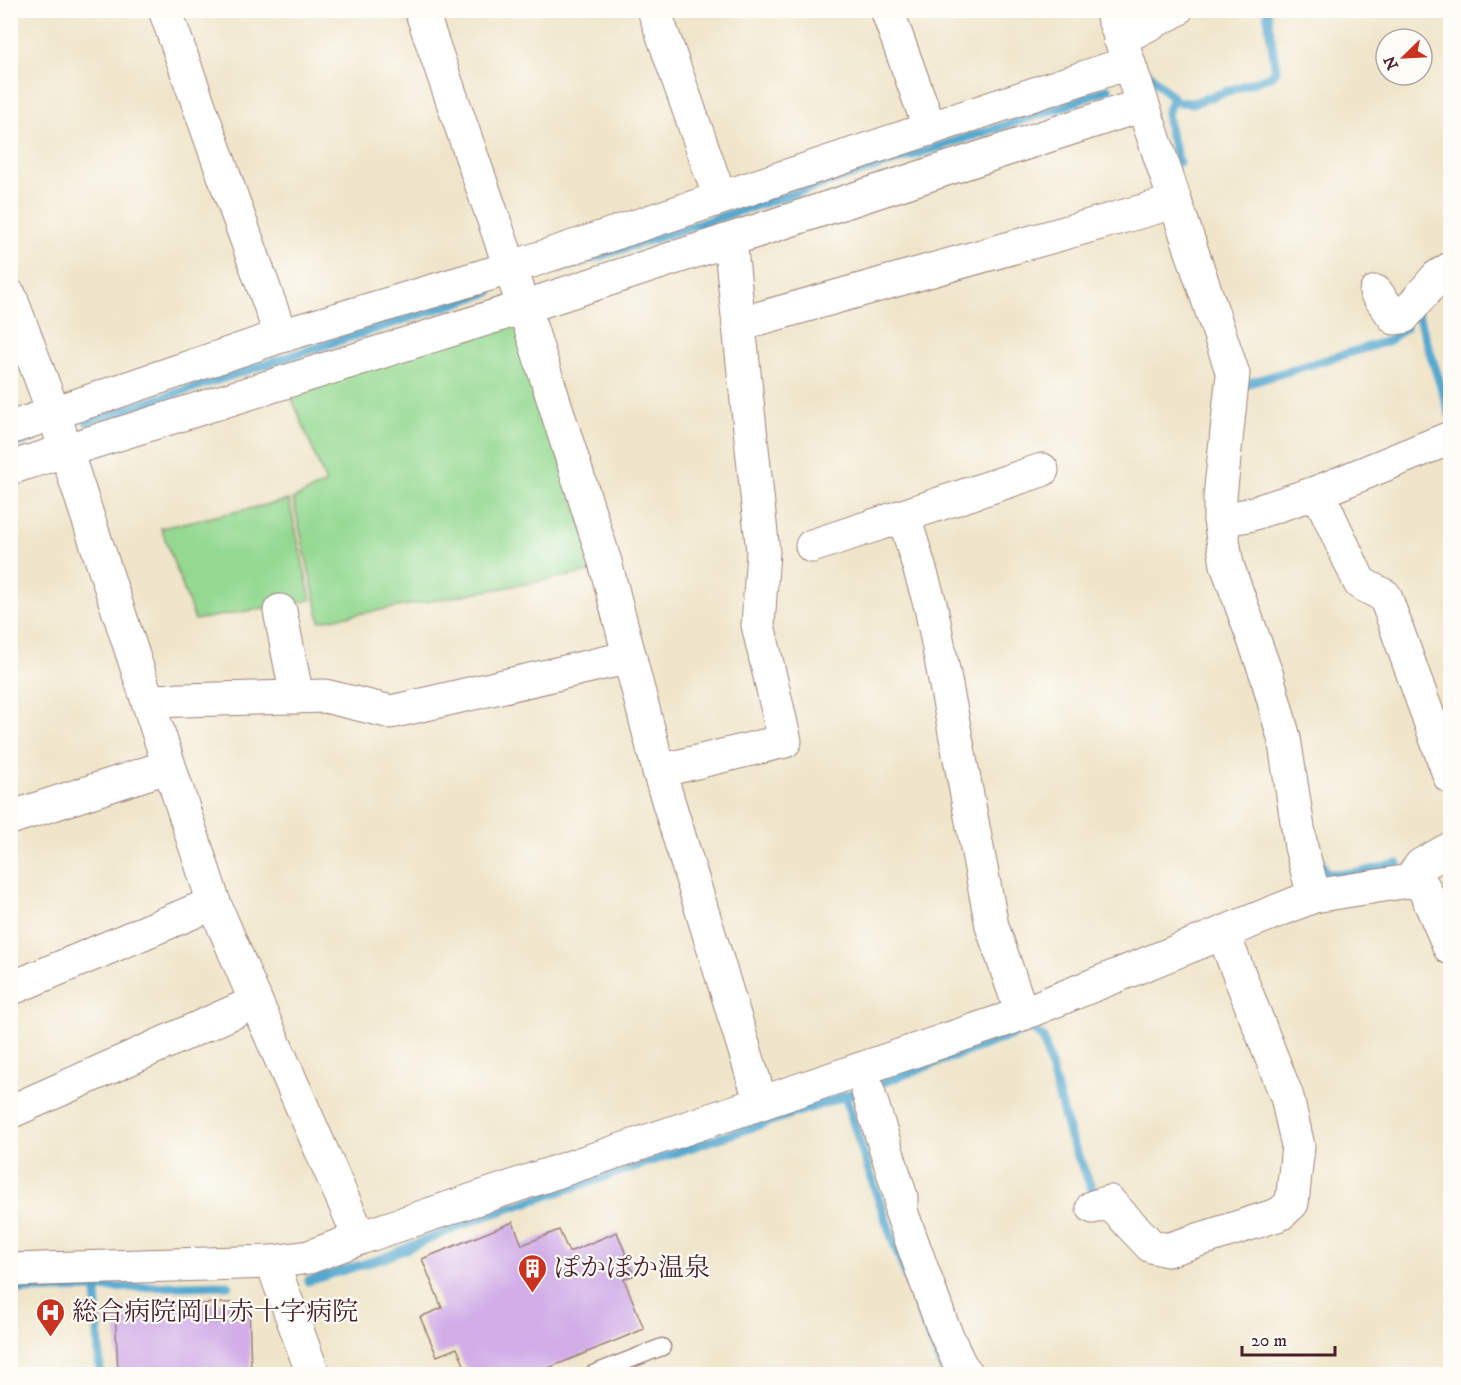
<svg xmlns="http://www.w3.org/2000/svg" width="1461" height="1385" font-family="'IM FELL DW Pica','Noto Serif JP',serif">
<style>
.green{fill:#94d992;stroke:#6f7c5e;stroke-width:1.5}
.lines{fill:none;stroke-linecap:round;stroke-linejoin:round}
.stream{stroke:#54a8cf;stroke-width:9}
.building{fill:#d1aee7}
.lane-casing{stroke:#9c827a;stroke-width:19}
.street-casing{stroke:#9c827a;stroke-width:35}
.lane{stroke:#fff;stroke-width:16}
.street{stroke:#fff;stroke-width:33}
.labels{text-anchor:middle;dominant-baseline:central;stroke-width:4.5;stroke-linejoin:round;paint-order:stroke}
.poi-label{font-size:26px;fill:#4a1f2b;stroke:#fdfcf7;text-anchor:start}
</style>
<rect width="100%" height="100%" fill="#fdfcf7"/>
<filter id="ink" filterUnits="userSpaceOnUse"><feTurbulence type="fractalNoise" baseFrequency=".0167" numOctaves="2"/><feDisplacementMap in="SourceGraphic" scale="12" xChannelSelector="R" yChannelSelector="G"/><feConvolveMatrix kernelMatrix="1 2 1 2 8 2 1 2 1" color-interpolation-filters="sRGB"/></filter>
<filter id="wash" filterUnits="userSpaceOnUse"><feTurbulence type="fractalNoise" baseFrequency=".008" numOctaves="4" result="noise"/><feDisplacementMap in="SourceGraphic" scale="24" xChannelSelector="R" yChannelSelector="G"/><feGaussianBlur stdDeviation="1.35" result="paint"/><feColorMatrix in="noise" values="0 0 0 0 0 0 0 0 0 0 0 0 0 0 0 0 0 1.4 0 .05"/><feComposite in="paint" operator="in"/></filter>
<g filter="url(#wash)">
<rect width="100%" height="100%" fill="#efe5ca"/>
<g class="green">
<polygon points="504,321 520,329 596,571 320,621 293,499 326,483 288,388"/>
<polygon points="289,500 311,600 195,620 161,528"/>
</g>
<g class="lines">
<g class="stream">
<polyline points="1148,73 1177,102 1193,103 1269,77 1276,71 1267,10"/>
<polyline points="1173,98 1167,113 1170,133 1179,162"/>
<polyline points="559,269 1059,108 1108,89"/>
<polyline points="1418,315 1450,414"/>
<polyline points="1246,384 1388,341 1406,327"/>
<polyline points="87,422 489,292"/>
<polyline points="10,446 33,438"/>
<polyline points="1318,857 1327,874 1359,873 1398,864"/>
<path d="M845 1096C874 1190 907 1284 945 1374"/>
<polyline points="308,1281 384,1258 471,1221 845,1096 1031,1028 1043,1038 1070,1137 1092,1189 1099,1197"/>
<polyline points="96,1287 100,1374"/>
<polyline points="10,1290 228,1285"/>
</g>
</g>
<g id="blocks">
<g class="building">
<polygon points="513,1222 522,1245 559,1230 569,1252 617,1232 634,1275 624,1279 644,1329 534,1374 468,1374 457,1348 437,1356 420,1317 442,1308 422,1259"/>
<polygon points="249,1302 251,1374 118,1374 115,1307"/>
</g>
</g>
</g>
<g filter="url(#ink)">
<use href="#blocks" fill-opacity="0" stroke="#9c827a" stroke-width="1.5"/>
<g class="lines">
<defs>
<polyline id="lane" points="593,1374 662,1347"/>
<g id="street">
<polyline points="165,10 281,336"/>
<polyline points="421,10 524,307 605,562 659,771 761,1103"/>
<polyline points="654,10 720,198"/>
<polyline points="887,10 930,129"/>
<polyline points="1111,10 1233,374 1220,497 1220,520 1227,565 1267,676 1284,738 1301,847 1314,896"/>
<polyline points="1120,39 1176,10"/>
<polyline points="1376,292 1395,318 1403,317 1437,277 1450,269"/>
<polyline points="10,296 54,414 214,903 256,1002 360,1238"/>
<polyline points="739,324 1175,202"/>
<polyline points="10,428 281,336 510,268 1128,63"/>
<polyline points="10,468 524,307 1142,105"/>
<polyline points="1318,492 1360,583 1385,596 1450,777"/>
<polyline points="904,516 931,607 992,926 1022,1014"/>
<polyline points="1220,520 1248,515 1318,492 1450,438"/>
<polyline points="812,546 1042,470"/>
<polyline points="280,611 297,697"/>
<polyline points="148,701 325,696 391,712 630,657"/>
<polyline points="659,771 785,741 758,625 763,552 730,240"/>
<polyline points="10,818 169,766"/>
<polyline points="1409,881 1421,865 1450,849"/>
<polyline points="10,989 214,903"/>
<polyline points="861,1069 901,1197 901,1211 942,1325 960,1365 967,1374"/>
<polyline points="10,1112 256,1002"/>
<polyline points="1093,1207 1109,1202 1151,1246 1167,1250 1280,1214 1292,1203 1298,1146 1287,1097 1223,933"/>
<polyline points="272,1262 313,1374"/>
<polyline points="10,1270 272,1262 309,1257 360,1238 761,1103 1022,1014 1314,896 1409,881 1417,883 1424,888 1450,948"/>
</g>
</defs>
<use href="#lane" class="lane-casing"/>
<use href="#street" class="street-casing"/>
<use href="#lane" class="lane"/>
<use href="#street" class="street"/>
</g>
</g>
<defs>
<symbol id="building-pin" viewBox="-11 -11 22 30"><path d="M0 17L-7.5 6A9.5 9.5 0 1 1 7.5 6Z" fill="#c8321e" stroke="#fdfcf7"/><path d="M-4-6H4V6H1V3H-1V6H-4ZM-2.5-4.3h1.7v1.8h-1.7ZM.8-4.3h1.7v1.8H.8ZM-2.5-1h1.7V.8h-1.7ZM.8-1h1.7V.8H.8Z" fill="#fff"/></symbol>
<symbol id="hospital-pin" viewBox="-11 -11 22 30"><path d="M0 17L-7.5 6A9.5 9.5 0 1 1 7.5 6Z" fill="#c8321e" stroke="#fdfcf7"/><path d="M-5-5h3v3.5h4V-5h3V5h-3V1.5h-4V5h-3Z" fill="#fff"/></symbol>
</defs>
<g fill-rule="evenodd">
<use href="#building-pin" x="516" y="1252" width="33" height="45"/>
<use href="#hospital-pin" x="34" y="1296" width="33" height="45"/>
</g>
<g class="labels">
<g class="poi-label">
<text x="554" y="1268">ぽかぽか温泉</text>
<text x="72" y="1312">総合病院岡山赤十字病院</text>
</g>
</g>
<rect width="1461" height="1385" fill="none" stroke="#fdfcf7" stroke-width="36"/>
<g transform="translate(1404 57) rotate(246)"><circle r="28" fill="#fdfcf7" stroke="#b5a4a5" stroke-width="1.5"/>
<path d="M0-4.5L10 22L0 15L-10 22Z" fill="#c8321e"/>
<text y="-9" font-size="16" font-weight="bold" text-anchor="middle" fill="#4a1f2b">N</text>
</g>
<path d="M1242 1346v9h93v-9" fill="none" stroke="#4a1f2b" stroke-width="3"/>
<text x="1251" y="1346" font-size="18" fill="#4a1f2b" stroke="#fdfcf7" stroke-width="4.5" paint-order="stroke">20 m</text>
</svg>
